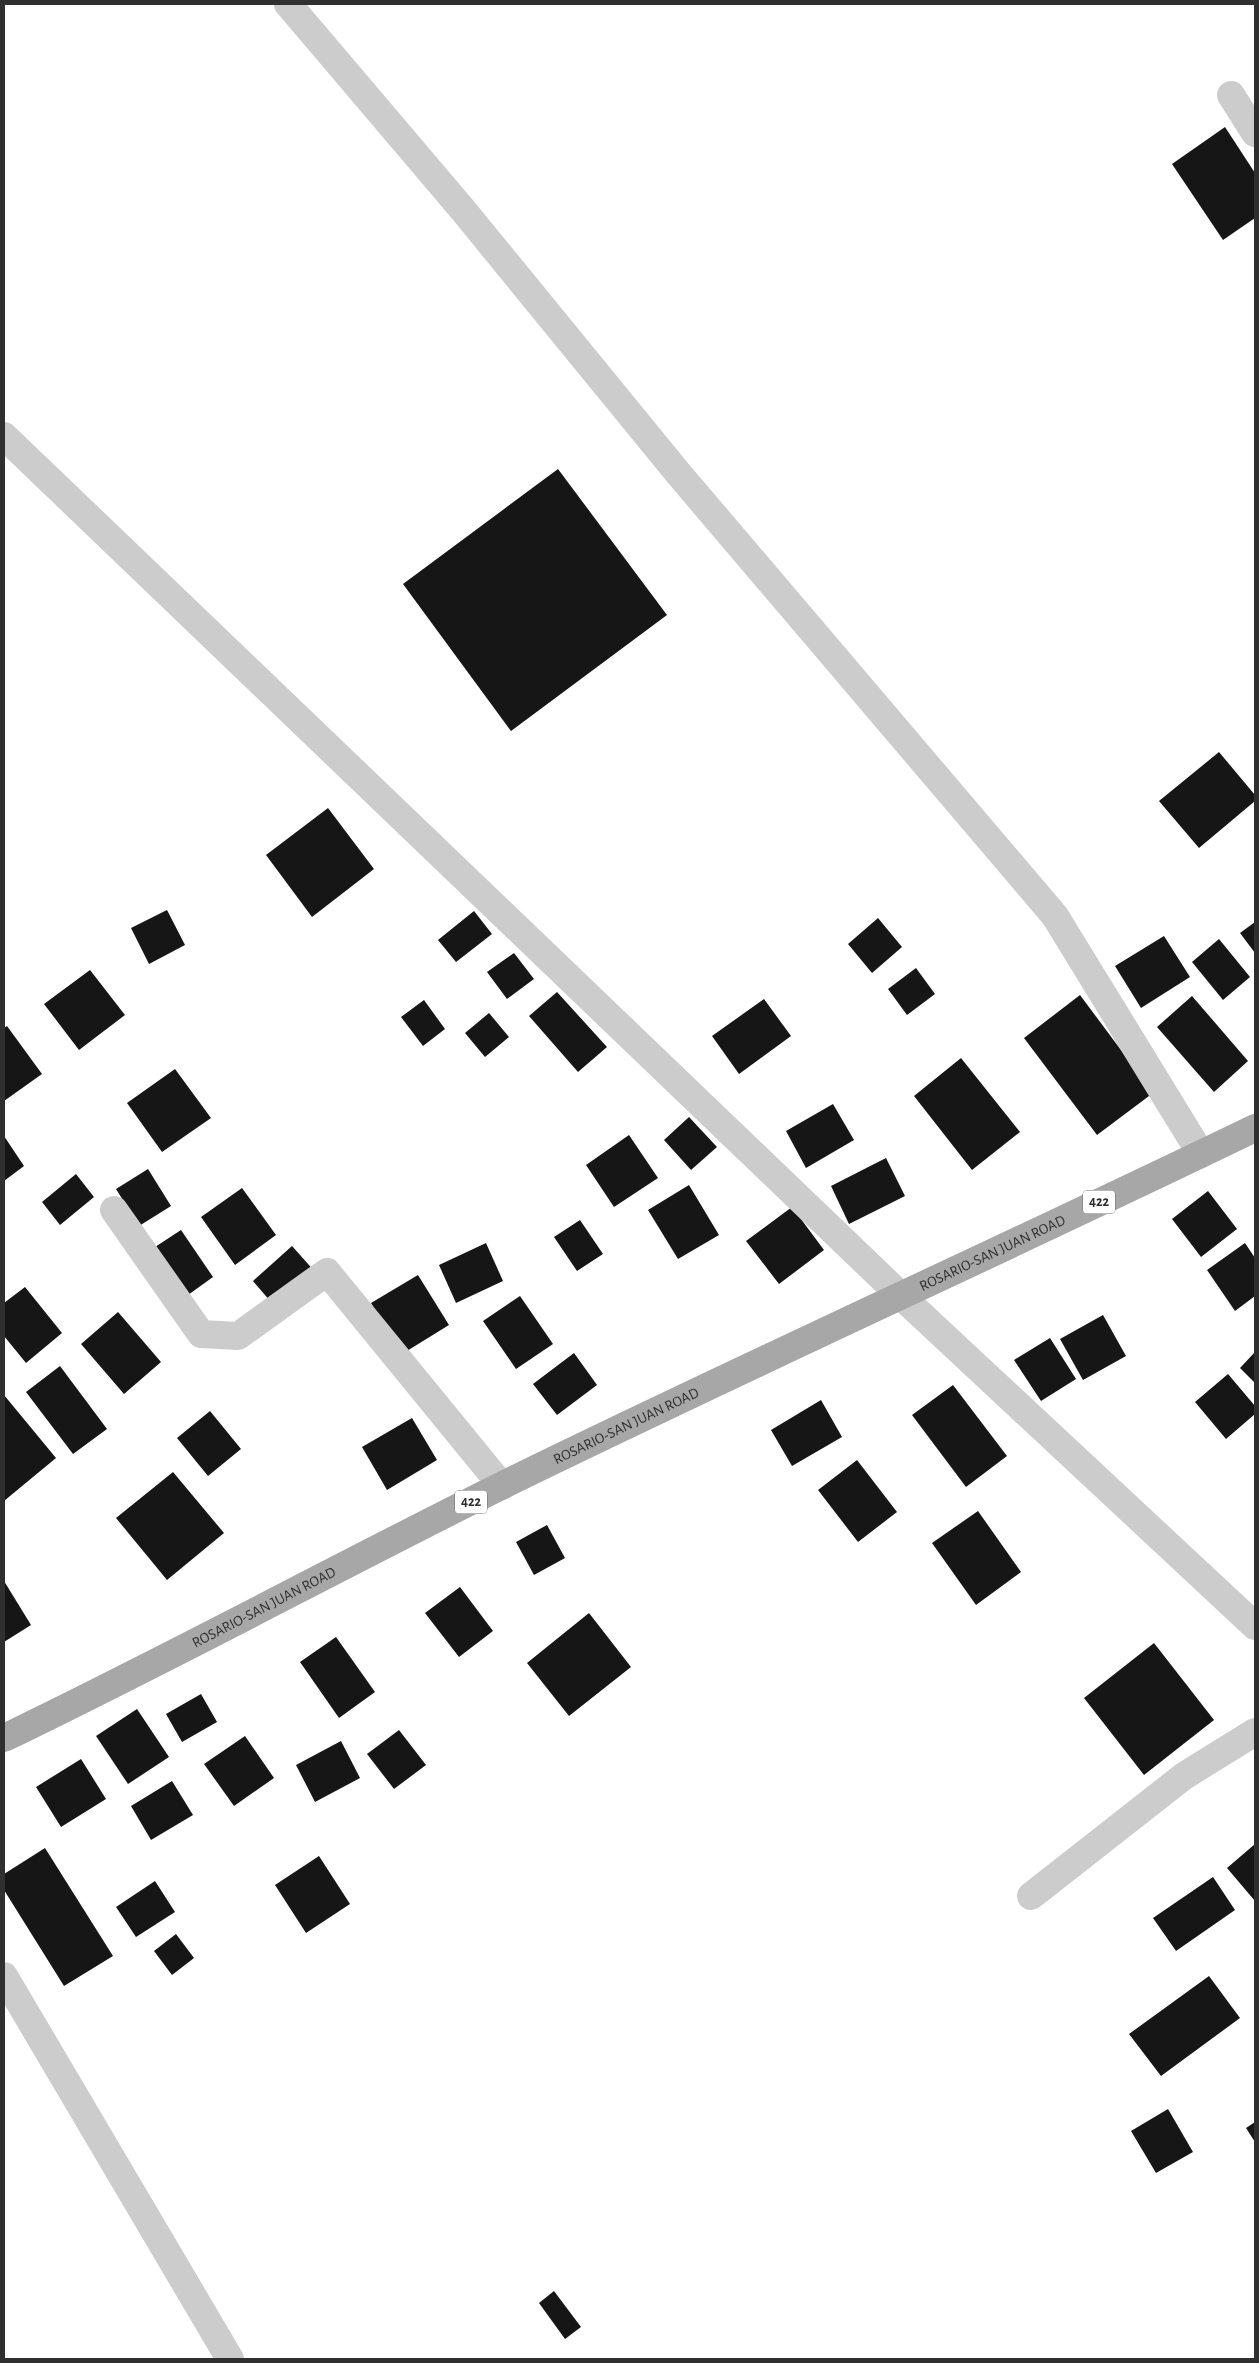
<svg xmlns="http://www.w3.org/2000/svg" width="1259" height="2363" font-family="'Alegreya Sans',sans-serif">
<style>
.building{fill:#161616}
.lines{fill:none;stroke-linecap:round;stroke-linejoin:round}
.minor{stroke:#ccc;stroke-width:28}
.major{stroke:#a7a7a7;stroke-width:28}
.labels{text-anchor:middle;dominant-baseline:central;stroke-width:5;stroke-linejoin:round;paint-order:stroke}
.shield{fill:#fff;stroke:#6d6d6d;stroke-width:1}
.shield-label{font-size:14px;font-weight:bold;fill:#2f2f2f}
.street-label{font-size:15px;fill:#2f2f2f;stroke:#fff}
</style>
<rect width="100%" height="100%" fill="#fff"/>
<g class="building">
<polygon points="1225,127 1255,173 1255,218 1223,240 1172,164"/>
<polygon points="558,469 667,615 511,731 403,584"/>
<polygon points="1219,752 1255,795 1255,801 1199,848 1159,801"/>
<polygon points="328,808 374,869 312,917 266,855"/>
<polygon points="167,910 185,945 149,964 131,928"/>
<polygon points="474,911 492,934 456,962 438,940"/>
<polygon points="878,918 902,947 872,973 848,944"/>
<polygon points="1255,922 1255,953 1240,933"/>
<polygon points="1164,936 1190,977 1141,1008 1115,966"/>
<polygon points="1219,939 1250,977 1223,1000 1192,962"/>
<polygon points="514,953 534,979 507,999 487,972"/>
<polygon points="916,968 935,994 907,1015 888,989"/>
<polygon points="90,970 125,1015 79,1050 44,1004"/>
<polygon points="557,992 607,1047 578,1072 529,1016"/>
<polygon points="1080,995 1153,1093 1097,1135 1024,1038"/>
<polygon points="1192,996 1248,1061 1214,1092 1157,1027"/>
<polygon points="764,999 791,1036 739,1074 712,1036"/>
<polygon points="424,1000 445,1029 423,1046 401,1017"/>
<polygon points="489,1013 509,1037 485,1057 465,1033"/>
<polygon points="7,1026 42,1074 4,1101 4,1028"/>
<polygon points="961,1058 1020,1132 972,1170 914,1096"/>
<polygon points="175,1069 211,1118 162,1152 127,1103"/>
<polygon points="833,1104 854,1140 806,1168 786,1131"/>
<polygon points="689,1117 717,1147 691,1170 664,1140"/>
<polygon points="629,1135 658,1178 614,1207 586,1165"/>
<polygon points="4,1136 24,1166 4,1181"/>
<polygon points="886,1158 905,1196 849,1224 831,1186"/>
<polygon points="148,1169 171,1206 139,1226 116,1189"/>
<polygon points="76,1174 94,1197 60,1225 42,1202"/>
<polygon points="689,1185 719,1235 678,1259 648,1210"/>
<polygon points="242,1188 276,1235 235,1265 201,1217"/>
<polygon points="1208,1191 1237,1229 1201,1257 1172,1219"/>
<polygon points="792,1207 824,1250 779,1284 746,1241"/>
<polygon points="580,1220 603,1254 577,1271 554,1237"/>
<polygon points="181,1230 213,1277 188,1295 155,1247"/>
<polygon points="486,1243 503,1281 456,1303 439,1265"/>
<polygon points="1245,1243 1255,1258 1255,1296 1235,1311 1207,1270"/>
<polygon points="292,1246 317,1274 277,1309 253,1281"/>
<polygon points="418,1275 449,1325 402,1354 371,1303"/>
<polygon points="25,1287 62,1333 26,1363 4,1336 4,1303"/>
<polygon points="520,1296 553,1344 516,1369 483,1321"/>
<polygon points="118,1312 161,1362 124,1394 81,1344"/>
<polygon points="1103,1315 1126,1356 1083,1380 1060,1339"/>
<polygon points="1050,1338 1076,1379 1041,1401 1014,1360"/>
<polygon points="1255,1352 1255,1383 1240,1368"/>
<polygon points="574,1353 597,1385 557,1415 533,1384"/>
<polygon points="60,1366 107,1429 73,1454 26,1392"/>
<polygon points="1228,1374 1255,1406 1255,1414 1226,1439 1195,1402"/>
<polygon points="953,1385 1007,1456 966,1487 912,1415"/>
<polygon points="4,1395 56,1458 4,1501"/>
<polygon points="821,1400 842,1437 792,1466 771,1430"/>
<polygon points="210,1411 241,1449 208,1476 177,1438"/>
<polygon points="412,1418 437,1460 387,1490 362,1447"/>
<polygon points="857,1460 897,1512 858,1542 818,1490"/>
<polygon points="173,1472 224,1533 167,1580 116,1518"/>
<polygon points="978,1511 1021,1572 976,1605 932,1543"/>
<polygon points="547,1525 565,1558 534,1575 516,1542"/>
<polygon points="4,1581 31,1625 4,1642"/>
<polygon points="460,1587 493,1631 459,1657 425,1613"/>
<polygon points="589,1613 631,1667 569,1716 527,1663"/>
<polygon points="336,1637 375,1692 339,1718 300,1662"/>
<polygon points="1154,1643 1214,1720 1144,1775 1084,1698"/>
<polygon points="201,1694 217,1722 182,1742 166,1714"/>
<polygon points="137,1709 169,1757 128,1784 96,1736"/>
<polygon points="399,1730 426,1765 394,1789 367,1754"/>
<polygon points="245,1736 274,1778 234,1806 204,1764"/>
<polygon points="341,1741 360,1778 315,1802 296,1765"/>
<polygon points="81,1759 106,1799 61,1827 36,1787"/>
<polygon points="172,1781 193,1815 151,1840 131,1806"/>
<polygon points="1255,1844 1255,1901 1227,1868"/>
<polygon points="45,1848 113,1956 64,1986 4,1890 4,1874"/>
<polygon points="319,1856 350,1904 306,1933 275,1885"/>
<polygon points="1213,1877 1235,1910 1176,1951 1153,1918"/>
<polygon points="155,1881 175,1912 136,1937 116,1907"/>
<polygon points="176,1934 194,1958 172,1975 154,1951"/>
<polygon points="1209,1976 1240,2018 1161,2076 1129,2034"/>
<polygon points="1168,2109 1193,2152 1156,2173 1131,2131"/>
<polygon points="1255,2122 1255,2142 1246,2128"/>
<polygon points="554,2291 581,2327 565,2339 539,2303"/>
</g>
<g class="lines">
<g class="minor">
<polyline points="288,4 463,210 678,473 1055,916 1201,1154"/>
<polyline points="1231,95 1255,133"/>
<polyline points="4,436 900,1295 1255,1626"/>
<polyline points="114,1210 201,1334 238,1336 327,1272 502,1486"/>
<polyline points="1031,1896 1184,1776 1255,1732"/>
<polyline points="4,1976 230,2359"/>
</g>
<path class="major" id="s1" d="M4 1738C172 1657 336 1568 503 1485 752 1363 1005 1249 1255 1128"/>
</g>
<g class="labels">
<g class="shield">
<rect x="1083" y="1190.5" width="32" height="23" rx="4"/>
<rect x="455" y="1490.5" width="32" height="23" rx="4"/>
</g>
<g class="shield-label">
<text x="1099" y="1202">422</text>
<text x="471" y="1502">422</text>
</g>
<g class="street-label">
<text stroke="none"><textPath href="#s1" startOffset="1101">ROSARIO-SAN JUAN ROAD</textPath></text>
<text stroke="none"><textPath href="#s1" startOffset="696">ROSARIO-SAN JUAN ROAD</textPath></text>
<text stroke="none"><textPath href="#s1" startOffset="291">ROSARIO-SAN JUAN ROAD</textPath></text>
</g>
</g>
<rect width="1259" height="2363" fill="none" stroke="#2f2f2f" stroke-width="10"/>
</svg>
